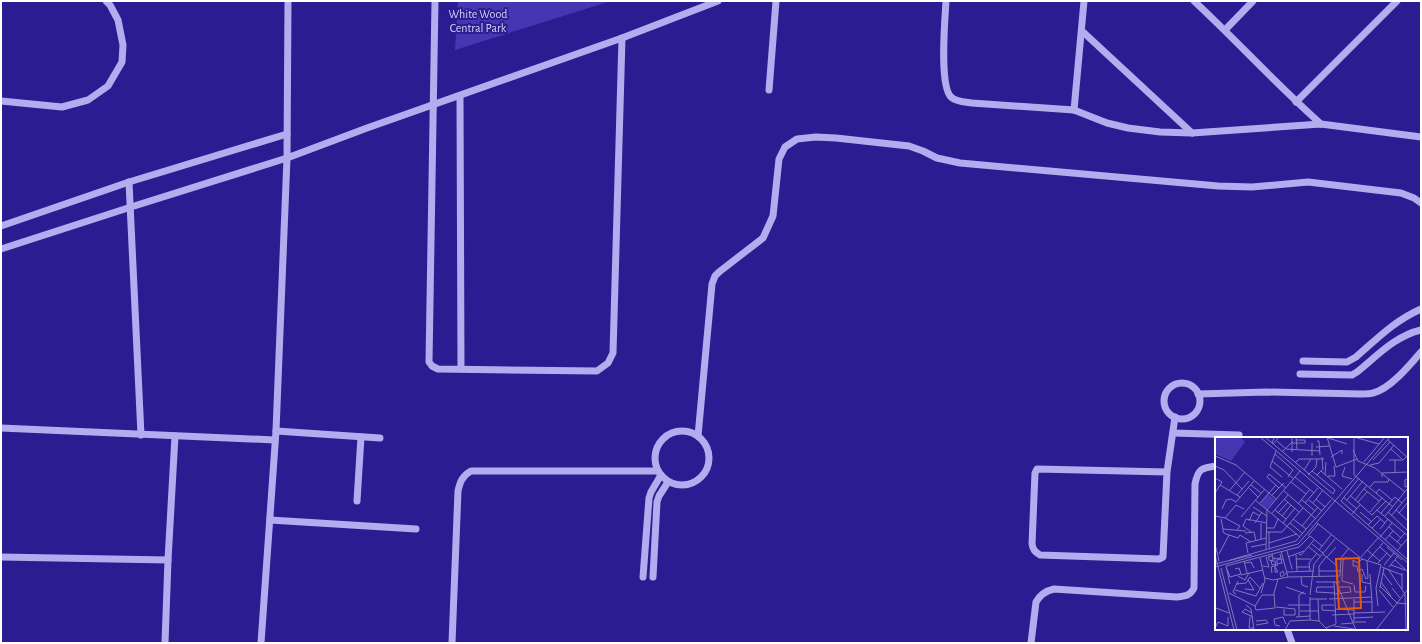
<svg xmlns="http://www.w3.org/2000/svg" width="1422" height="644" font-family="'Alegreya Sans',sans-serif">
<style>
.green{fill:#4636b2}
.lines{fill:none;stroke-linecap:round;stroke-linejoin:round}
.minor{stroke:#b4acee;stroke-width:7}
.labels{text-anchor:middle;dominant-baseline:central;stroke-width:4;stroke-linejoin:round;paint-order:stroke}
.park-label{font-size:12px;fill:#d7d2fa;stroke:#2c1c91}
.inset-road{fill:none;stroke:#8077bd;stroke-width:1}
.view{fill:#e8590c;fill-opacity:0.15;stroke:#e8590c;stroke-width:2}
.inset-edge{fill:none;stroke:#fff;stroke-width:2}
</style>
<rect width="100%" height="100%" fill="#2c1c91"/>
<polygon class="green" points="458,1 611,1 455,50"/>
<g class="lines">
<g class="minor">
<polyline points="435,1 429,362 432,366 438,369 597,371 608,363 613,353 622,38"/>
<path d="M946 1C945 19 939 85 951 97 956 102 965 102 972 103L1074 110 1107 123 1128 128 1160 132 1192 133 1321 124 1421 137"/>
<path d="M1194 1C1237 41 1277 85 1321 124"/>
<polyline points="1225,30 1253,1"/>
<polyline points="1082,31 1192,133"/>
<polyline points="769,90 776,1"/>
<polyline points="460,96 461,369"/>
<polyline points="1,101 62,107 88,100 108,86 122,62 123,45 118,20 110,5 106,1"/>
<polyline points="1296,102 1397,1"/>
<polyline points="1074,110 1084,1"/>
<polyline points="129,182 141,435"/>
<polyline points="1,226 129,182 287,134"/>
<polyline points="1,249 131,207 287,158 367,128 622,38 718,1"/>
<path d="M1303 361 1347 362 1356 357C1378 338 1394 321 1421 309"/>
<path d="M1300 374 1352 375 1357 372C1377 356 1395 336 1421 330"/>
<circle cx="1182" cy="401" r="18"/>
<path d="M1198 394 1266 392 1361 394C1365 394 1370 394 1373 393 1390 389 1410 365 1421 352"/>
<polyline points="1,428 275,440"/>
<circle cx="682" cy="458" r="27"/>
<polyline points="276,431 380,438"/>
<polyline points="1173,433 1239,435"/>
<polyline points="698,436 712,284 715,276 719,272 763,238 773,216 779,159 785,147 797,139 816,137 836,138 909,146 923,151 937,158 960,163 1218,186 1252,187 1308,182 1401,193 1414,198 1421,203"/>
<path d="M1167 472 1037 469 1035 473 1032 544C1033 550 1035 552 1040 555L1159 559 1163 557 1167 472 1175 417"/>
<polyline points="357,501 361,437"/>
<polyline points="270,520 416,529"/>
<polyline points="1,557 168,560"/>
<polyline points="643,577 649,498 651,492 661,475"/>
<polyline points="653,577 657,502 659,496 668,482"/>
<polyline points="1287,629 1292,643"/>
<polyline points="165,643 168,560 175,436"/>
<polyline points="261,643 276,431 287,158 288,1"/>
<path d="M452 643 458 491C460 482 462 476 471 471H658"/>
<path d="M1031 643 1036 602C1040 595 1045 591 1054 589L1177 597C1185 596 1190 596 1194 588L1195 484C1198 469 1201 468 1216 466"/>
</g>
</g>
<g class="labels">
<g class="park-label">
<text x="478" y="14">White Wood<tspan x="478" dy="14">Central Park</tspan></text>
</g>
</g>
<g transform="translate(1215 437)">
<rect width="193" height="193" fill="#2c1c91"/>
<path d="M0 0H25L30 5 16 24 0 17ZM53 57 60 63 51 72 45 66Z" fill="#4636b2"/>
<path class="inset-road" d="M45 0 193 126M50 0 118 57 120 53 97 34M60 0 57 5 58 7 64 0M81 0 82 12M110 0 132 7M112 0 121 30 142 22M139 0V38L178 70M139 0 164 7M173 3 193 21M62 4 71 12M102 4H104L105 18M97 6V19M101 10 114 9M71 12 105 14M176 12 187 22M138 13 143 24 160 31 190 55M61 14 55 30 67 40M67 15 76 6H90V3H81M77 15V0M60 17 78 33 73 40M0 19 21 28 61 62M116 20 127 13V17M158 23 175 5M174 23H188L191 20M57 24 79 42M149 25 170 0M80 26 84 22H109M155 28 164 26 179 8M0 29 9 33 27 52M130 30 127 39 137 42M89 33 96 22M106 34 127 52M180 36V23M93 38 101 30 102 22M102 38 108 32 107 20M110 38 111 25M113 39H120L119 29M80 40 99 56M167 40V36L193 35M0 41 7 45 0 56M144 41 126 64 193 123M193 42 190 43V50L193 49M76 45 91 57M5 48 25 60M36 48 46 56M155 50 159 45H173L174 42M34 51 43 60M64 51 52 40 54 37 71 51M149 52 164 64M14 54 30 35M69 54 101 82M161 56 164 52 177 63M22 58 34 44M57 58 69 46M136 59 157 78 171 64M128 60 142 72M69 62 84 75M101 62 110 70M40 63 85 100M87 63 100 74M94 63 107 74M132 63 148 44M140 63 152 48M143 65 152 55M45 66 61 48M90 66 103 51M98 66 108 53M83 67 95 52M38 70 52 79M7 72 11 63 16 62 21 65 39 44M60 73 71 82M162 73 193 99M181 73 193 84M145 75 157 85M155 75 167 61M173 75 192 93M57 76 73 58M63 76 73 65M166 76 180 60 187 66M184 76 193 65M137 77 145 68M0 79 10 81 21 68 29 72M67 79 76 68M170 79 193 51M176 79 192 60M26 80 50 52M10 81 25 89 22 93M6 82 8 92 31 94M78 82 91 92M34 84 38 75 45 79M40 86 47 75M46 86V102M68 86 80 71M75 86 88 97M102 86 147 122 166 128 161 151 163 169M153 88 162 79 170 86M87 89 103 70M174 90 186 101M51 91H59L63 82M157 91 166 82M8 92V95L11 97 23 101 25 98 36 105M165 92 173 82M36 95 28 89 31 82 52 86M51 95H67L88 71M30 96 39 95 41 104M174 98 187 109M93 99 103 87M165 100 177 86M170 103 178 94M182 105 190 96M54 106 82 97M0 107 4 124M97 107 108 116M36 110 51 107M94 110 105 119M165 110 176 120M172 110 187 123M54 111V95M51 112 52 73 85 34M104 113 116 98M152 113 165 124M66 114 73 140M72 114 77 132M182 114 193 101M33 116 31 106 51 101M4 117 14 98M57 117 58 122V123L55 124 53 120 57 119M84 117 86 118 99 103M108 117 122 129M0 118 19 193M81 118 82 134M59 120V122L66 121 65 117M73 120 89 114M112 120 121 110M131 120 128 123 127 144 138 147M146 120 164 100M45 121 50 143 46 156M66 122 67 126 62 127V123L66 122H68M81 122H96M147 122 143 126 138 123V129H142L143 135 147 132 151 142 153 141 152 124M15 123 81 104 116 63M153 123 168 106M180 123 193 135M29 124 32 136M30 126 36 125 39 131M163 126 172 116M0 127 37 118M61 127 57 128 56 124H60L61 129M169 128 179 116M176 128 190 133M48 129 54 130 51 120M60 129V135H63L60 130M0 130 83 107 175 0M81 130H94M167 130 187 138M174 130 183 119M6 131 22 193M12 132 15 140 26 137 24 131 20 132M173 132 190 157 191 193M95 134 94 126 102 116M104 134H126M72 135 99 134M57 136 56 130 63 128M168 136 177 148M187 136V152M69 137 68 134 65 136 66 140 72 136M147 137V145L156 147M155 137 157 165M26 138 48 133M23 139 30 143 34 136M104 139V129L111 120M86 140 87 148 93 150M50 141 58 143 73 140 125 139 126 121 134 111M101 145H125M121 145 141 193M166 145 176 159M15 147 11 129 84 110 95 99 107 109M21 147 31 146 35 140 45 151M139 148 140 155H150L151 149M165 149 182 166 193 167M71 150 91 157M119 150H102L101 155 119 156M124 150H135L136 155M165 151 169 131M177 151 185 161M30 152 39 153 33 143M20 153 41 159 48 146M164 153 178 170M14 156 40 169 41 173 60 171 59 156 63 142M21 157 18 155 23 144M119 157 136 155M95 158 99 127 120 102M95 160V183M95 162H112M103 162 104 184M114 162 157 160M139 162V184M139 165H157V175M31 168 36 172 39 193M73 168H95M119 168H107V173L121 174M40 169 47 158H59M61 170 80 172V178H69V172M1 171 14 176M120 172 139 173M85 174H104M37 176 30 172 27 175 38 180M139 176 170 175M117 178 139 177M35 180 34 191H39M81 180 95 179M84 180V158L89 155M139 181 158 180M41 184 51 183 53 186 41 188M138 185H151M126 187 138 186M65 189 60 188 59 182 68 180 71 187M119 189 139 192M0 191 3 185 13 189V180M111 191 121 187 119 145M70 193 75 184 95 183 104 184 112 192M161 193 193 152"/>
<path class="view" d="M144 121 146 171 124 172 121 122Z"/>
<rect width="193" height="193" class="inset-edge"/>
</g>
<rect width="1422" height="644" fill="none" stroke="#ffffff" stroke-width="4"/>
</svg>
